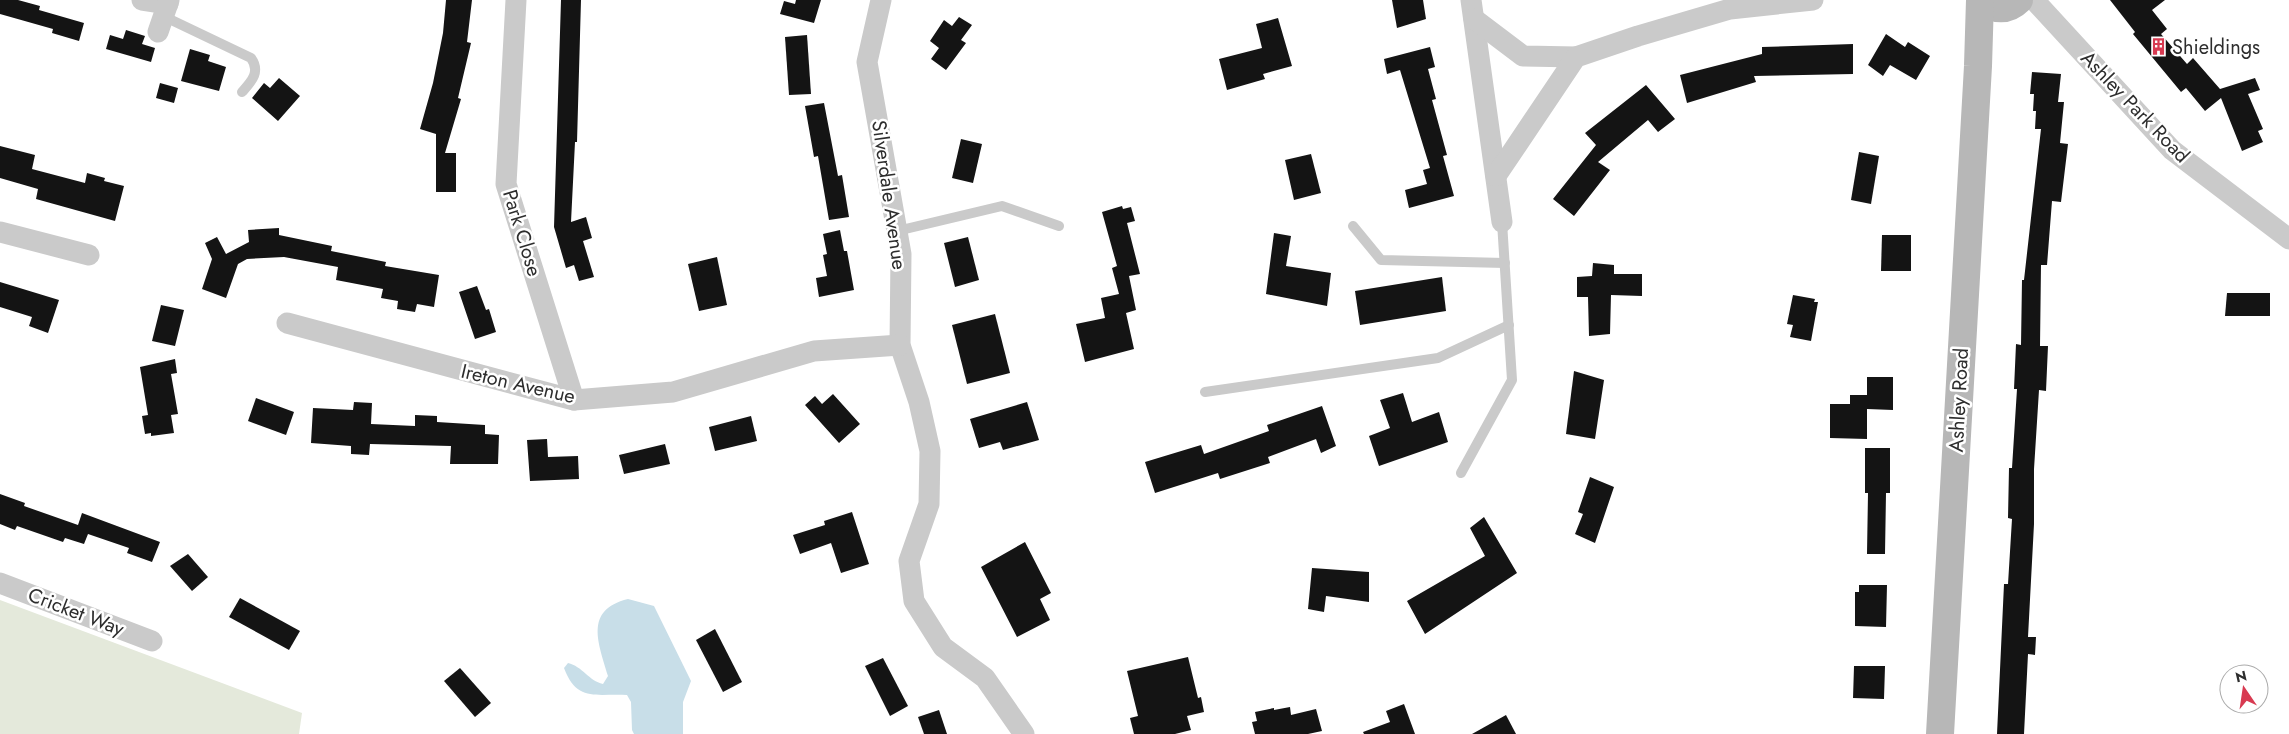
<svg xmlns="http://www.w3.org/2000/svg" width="2289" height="734" font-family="Jost,sans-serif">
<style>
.green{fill:#e4e9db}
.water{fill:#c8dee8}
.building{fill:#141414}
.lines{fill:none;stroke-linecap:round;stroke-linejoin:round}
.lane{stroke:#cacaca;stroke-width:10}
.street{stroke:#cacaca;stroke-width:21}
.secondary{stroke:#b7b7b7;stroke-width:28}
.labels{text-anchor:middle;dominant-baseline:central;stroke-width:5;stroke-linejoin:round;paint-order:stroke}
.poi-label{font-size:20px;fill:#2d2d2d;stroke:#fff;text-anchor:start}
.street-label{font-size:20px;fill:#2d2d2d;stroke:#fff}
</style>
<rect width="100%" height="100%" fill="#fff"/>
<polygon class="green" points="0,600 302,713 299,734 0,734"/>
<path class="water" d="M628 599 654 606 691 681 683 702V734H634L632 730 631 702 627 695C597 693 577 703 564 668L568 663C582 666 589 681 603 684L608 676C599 644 583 610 628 599Z"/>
<g class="building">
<polygon points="0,0 18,0 40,6 39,10 84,23 79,41 52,33 53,29 0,14"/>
<polygon points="446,0 472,0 467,42 471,43 458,98 461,99 445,153 456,153 456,192 436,192 436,134 420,129 433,83 443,33"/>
<polygon points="561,0 581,0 577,142 575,142 571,222 586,217 592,238 583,241 594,277 579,281 574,265 566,268 554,227"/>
<polygon points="796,0 821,0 814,23 780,14 784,1 795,4"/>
<polygon points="1392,0 1423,0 1426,19 1397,28"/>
<polygon points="2110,0 2165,0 2152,10 2167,29 2161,34 2187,64 2193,58 2220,89 2255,78 2260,90 2248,94 2263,129 2258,131 2263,142 2242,151 2221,98 2205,111 2186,88 2181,92 2133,34 2135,32"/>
<polygon points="959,17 972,25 961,40 966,43 946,70 931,59 939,48 930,41 944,20 952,26"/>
<polygon points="1278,18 1292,66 1263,74 1265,79 1227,90 1219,59 1262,48 1256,24"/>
<polygon points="126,30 145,36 142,44 155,48 151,62 106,49 110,35 123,39"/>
<polygon points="1886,34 1905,47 1908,42 1930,56 1916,80 1890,65 1883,76 1868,65"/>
<polygon points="807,35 811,94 789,95 785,37"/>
<polygon points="1853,44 1853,74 1754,76 1756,82 1687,103 1680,75 1762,54 1762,47"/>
<polygon points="1430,47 1435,67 1428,69 1436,99 1432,100 1447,155 1443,156 1454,196 1409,208 1405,190 1427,184 1423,170 1430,168 1400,70 1387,74 1384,59"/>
<polygon points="190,49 210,55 208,61 226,67 219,91 181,81"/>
<polygon points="2032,72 2061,74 2058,102 2064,102 2060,143 2068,144 2061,202 2052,201 2047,265 2041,265 2040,346 2048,346 2046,391 2039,390 2034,469 2034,524 2028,637 2036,637 2035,655 2028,654 2024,734 1997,734 2004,584 2008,584 2012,519 2008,518 2009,468 2012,468 2017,389 2014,389 2016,344 2021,345 2022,280 2024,280 2041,129 2035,129 2036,111 2033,111 2034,94 2030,94"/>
<polygon points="279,78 300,96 278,121 252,98 264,83 270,88"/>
<polygon points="160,83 178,88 174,103 156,98"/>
<polygon points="1646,85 1675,119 1658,132 1648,120 1598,162 1610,170 1574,216 1553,199 1596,145 1585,133"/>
<polygon points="824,103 838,176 842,175 849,217 829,220 818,156 814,157 805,106"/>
<polygon points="961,139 982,144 973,183 952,178"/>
<polygon points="0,146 35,155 32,169 85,183 87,173 105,178 104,181 124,186 115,221 36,199 38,189 0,178"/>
<polygon points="1859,152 1879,156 1871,204 1851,200"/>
<polygon points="1311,154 1321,193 1294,200 1285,160"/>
<polygon points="1122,206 1123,209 1131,207 1135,221 1127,223 1140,274 1129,276 1136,310 1126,313 1134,349 1085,362 1076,324 1105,318 1101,298 1119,294 1112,268 1117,266 1102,212"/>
<polygon points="279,228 279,235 332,246 331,251 386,262 385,266 439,275 434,307 417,304 415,312 397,309 398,301 381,298 383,289 336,280 338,267 284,257 247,259 238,264 226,298 202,289 212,259 205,243 217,237 226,254 249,242 248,230"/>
<polygon points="840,230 844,251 847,251 854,290 819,297 816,278 827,276 823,255 827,254 823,234"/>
<polygon points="1274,233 1291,236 1286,266 1331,273 1327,306 1266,294"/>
<polygon points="1882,235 1911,235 1911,271 1881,271"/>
<polygon points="968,237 979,280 955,287 944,243"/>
<polygon points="717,257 727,305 699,311 688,264"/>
<polygon points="1593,263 1614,265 1614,274 1642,274 1642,296 1611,295 1610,334 1589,336 1588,297 1577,297 1577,277 1592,276"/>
<polygon points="1442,277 1446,311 1360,325 1355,291"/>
<polygon points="0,282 59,300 48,333 29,326 32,317 0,307"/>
<polygon points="477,286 486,310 489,309 496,332 475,339 459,292"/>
<polygon points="2227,293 2270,293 2270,316 2225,316"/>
<polygon points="1793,295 1815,299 1814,302 1818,302 1811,341 1790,337 1793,325 1787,324"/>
<polygon points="161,305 184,310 175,346 152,341"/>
<polygon points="995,314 1010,373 967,384 952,325"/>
<polygon points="175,359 177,373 171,374 178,414 171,415 174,433 151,436 151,433 145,434 142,416 148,415 140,367"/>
<polygon points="1574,371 1604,380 1595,439 1566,434"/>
<polygon points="1867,377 1893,377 1893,410 1867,409 1867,439 1830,438 1830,404 1850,404 1850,395 1867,395"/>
<polygon points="1403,393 1412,422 1439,412 1448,442 1379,466 1369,436 1390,428 1380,400"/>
<polygon points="833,394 860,424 839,443 805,405 815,396 822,404"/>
<polygon points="256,398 294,412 286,435 248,421"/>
<polygon points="354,402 372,403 371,424 415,426 415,415 437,416 437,422 485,425 485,434 499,435 498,464 450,464 451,446 370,444 369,455 351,454 351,446 311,443 313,408 353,410"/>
<polygon points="1027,402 1039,440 1003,450 1000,442 979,448 970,419"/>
<polygon points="1322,406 1336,446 1321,453 1316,439 1268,457 1270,463 1220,479 1218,473 1155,493 1145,462 1201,445 1204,454 1269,431 1267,425"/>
<polygon points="751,416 757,441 715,451 709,427"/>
<polygon points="547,439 548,457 578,456 579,479 530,481 527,440"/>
<polygon points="665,444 670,464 624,474 619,455"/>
<polygon points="1865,448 1890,448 1890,493 1886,493 1885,554 1867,554 1868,493 1865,493"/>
<polygon points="1590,477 1614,487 1595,543 1575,534 1583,514 1578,512"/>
<polygon points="0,494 25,503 24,506 78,525 82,513 160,542 152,562 127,553 129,548 88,534 84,544 65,538 63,542 17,526 15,530 0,524"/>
<polygon points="852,512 869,564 841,573 831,543 800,554 793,535 825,525 824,521"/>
<polygon points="1484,517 1517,573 1425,634 1407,601 1485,556 1470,528"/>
<polygon points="1025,542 1051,593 1040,599 1050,620 1017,637 981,567"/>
<polygon points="188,554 208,577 192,591 170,566"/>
<polygon points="1312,568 1369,572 1369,602 1326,596 1324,612 1308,609"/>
<polygon points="1859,585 1887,585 1886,627 1855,626 1855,592 1859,592"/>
<polygon points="240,598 300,631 289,650 229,617"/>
<polygon points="715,629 742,682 723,692 696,640"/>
<polygon points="1188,657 1198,698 1201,697 1204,712 1187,716 1191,730 1175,734 1134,734 1130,718 1138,716 1127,671"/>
<polygon points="883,658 908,706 890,716 865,666"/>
<polygon points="1854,666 1885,666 1884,699 1853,698"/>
<polygon points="460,668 491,703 475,717 444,681"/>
<polygon points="1404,704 1415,734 1364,734 1363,732 1390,722 1386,711"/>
<polygon points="1290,707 1291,715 1316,709 1322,731 1308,734 1255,734 1252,722 1257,721 1255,712 1274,708 1274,710"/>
<polygon points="939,710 947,734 924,734 918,717"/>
<polygon points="1506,715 1516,734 1472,734"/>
</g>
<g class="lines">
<g class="lane">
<path d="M163 16 251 58C261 72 251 82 242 92"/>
<polyline points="1353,226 1381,260 1505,263"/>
<polyline points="897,231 1002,206 1059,226"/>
<polyline points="1205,392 1438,358 1509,325"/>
<polyline points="1461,473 1512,380 1502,222"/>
</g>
<g class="street">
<polyline points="142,0 168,4"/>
<polyline points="516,0 506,184 574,400"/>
<polyline points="881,0 867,62 901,254 900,345 919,402 930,451 929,504 909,561 914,601 943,647 985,678 1024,734"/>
<polyline points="1471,0 1502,222"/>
<polyline points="2034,0 2172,150 2289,239"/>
<polyline points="1474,19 1523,56 1576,57"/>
<polyline points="158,32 169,0"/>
<polyline points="1496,176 1576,57 1638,36 1730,9 1813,0"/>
<polyline points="0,232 89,255"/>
<polyline points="287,323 574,400 673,392 814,351 900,345"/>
<polyline points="0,583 152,641"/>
</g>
<g class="secondary">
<path d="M1983 0C1994 11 2008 11 2019 0"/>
<polyline points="1940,734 1978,66 1980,0"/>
</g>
</g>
<defs>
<symbol id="building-bare" viewBox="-9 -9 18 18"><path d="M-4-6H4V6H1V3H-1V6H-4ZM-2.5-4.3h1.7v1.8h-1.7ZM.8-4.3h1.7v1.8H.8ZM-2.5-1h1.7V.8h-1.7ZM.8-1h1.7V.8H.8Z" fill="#d83a51" stroke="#fff" stroke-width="2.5" paint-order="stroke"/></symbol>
</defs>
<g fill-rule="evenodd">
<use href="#building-bare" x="2146" y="34" width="25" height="25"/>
</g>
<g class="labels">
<g class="poi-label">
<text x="2172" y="47">Shieldings</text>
</g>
<g class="street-label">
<text transform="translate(2135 107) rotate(46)">Ashley Park Road</text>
<text transform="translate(889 195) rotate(82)">Silverdale Avenue</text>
<text transform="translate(522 233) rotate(73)">Park Close</text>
<text transform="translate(518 384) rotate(13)">Ireton Avenue</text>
<text transform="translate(1959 400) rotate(-87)">Ashley Road</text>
<text transform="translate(76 612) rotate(21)">Cricket Way</text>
</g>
</g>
<g transform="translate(2244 689) rotate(347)"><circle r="24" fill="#ffffff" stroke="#ababab"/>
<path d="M0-4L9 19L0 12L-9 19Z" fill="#d83a51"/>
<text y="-8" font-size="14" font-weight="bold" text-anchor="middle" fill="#2d2d2d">N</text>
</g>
</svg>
